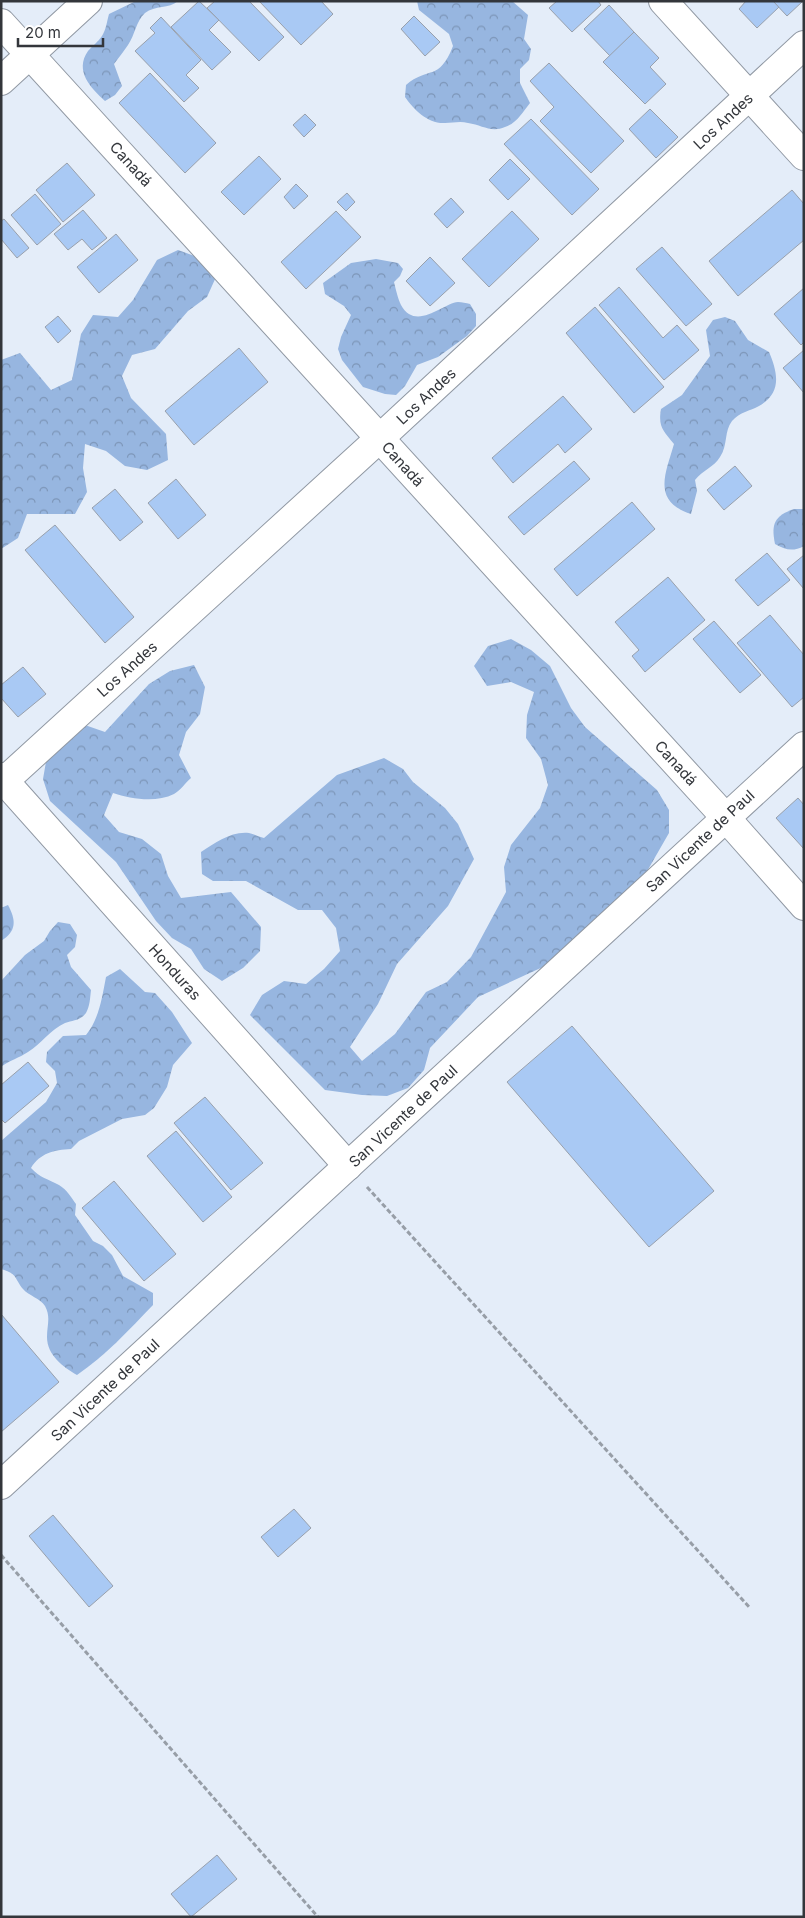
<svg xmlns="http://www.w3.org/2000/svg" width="805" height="1918" font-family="Inter,sans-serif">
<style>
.forest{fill:url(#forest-crowns)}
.building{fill:#a9c9f4;stroke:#98a0ac}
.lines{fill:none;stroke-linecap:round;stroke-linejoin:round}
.minor-casing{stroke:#9098a3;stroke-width:30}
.tertiary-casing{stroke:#9098a3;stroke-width:30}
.path{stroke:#979ea7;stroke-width:3;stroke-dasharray:5 2.5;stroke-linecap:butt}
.minor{stroke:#fff;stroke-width:28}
.tertiary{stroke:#fff;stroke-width:28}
.labels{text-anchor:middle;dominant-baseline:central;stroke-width:4;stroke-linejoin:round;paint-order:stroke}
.street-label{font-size:15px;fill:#33363b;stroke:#fff}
</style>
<defs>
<pattern id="forest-crowns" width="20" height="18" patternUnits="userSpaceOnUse" patternTransform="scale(1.25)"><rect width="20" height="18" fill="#97b6e0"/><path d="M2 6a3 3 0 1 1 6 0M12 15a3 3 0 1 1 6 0" fill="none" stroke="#7c95b7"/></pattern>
</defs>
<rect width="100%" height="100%" fill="#e4edf9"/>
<g class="forest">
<path d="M136 1H178C169 9 155 5 145 13 136 21 135 35 128 45 124 51 119 57 114 64L122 86 115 95 105 101C91 88 74 71 88 51 92 46 98 42 102 36 106 30 107 21 109 14Z"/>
<path d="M417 1H512L528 15 524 39 531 49 529 60 520 69V83L530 103C522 113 517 123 505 127 491 133 482 125 468 123 460 121 453 123 445 123 428 124 414 110 405 97L406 85C428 66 439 82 453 46L449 34 419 10Z"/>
<polygon points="178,250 200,258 216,277 207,297 188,311 155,349 132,355 122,376 131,398 166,434 168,460 147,470 125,466 106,451 85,444 83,468 87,492 75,514 27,514 18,538 1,549 1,360 20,353 51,390 72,380 81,334 93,315 118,317 133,300 157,260"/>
<path d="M376 259 398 263 403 269 400 276 394 282C396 290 398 299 401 305 416 332 443 303 458 302 462 302 466 303 470 304L476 314V326L467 336 438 357 417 365 405 386 396 395 385 394 363 387 342 360 338 349 341 337 351 315 344 306 325 294 323 283 351 263Z"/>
<path d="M725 317 735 321 748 340 769 352C778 373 782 393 759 406 750 411 740 412 732 421 724 431 728 445 720 457 714 467 703 470 695 480L697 491 691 514C652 501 665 475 674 444 663 430 658 427 661 409L682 395 710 356 706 330 713 320Z"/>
<path d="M794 509H804V546C793 552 785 550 775 544 771 524 774 516 794 509Z"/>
<path d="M511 639 531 650 550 666 571 708 585 727 657 790 669 810V833L646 873 602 924 545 966 478 997 430 1048 424 1070 408 1088 387 1096 362 1095 325 1090 250 1015 262 995 284 981 306 984 324 969 340 951 336 928 322 910H298L246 881H213L202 874 201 852C215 843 231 831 249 833 254 834 259 837 264 838L337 775 384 758 403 769 413 782 445 808 458 824 474 859 448 906 397 964 378 1004 350 1047 362 1061 395 1034 426 992 447 982 471 957 506 892 504 867 511 845 540 808 548 785 541 759 526 738 527 715 534 692 511 682 487 686 474 666 488 646Z"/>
<path d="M194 665 205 687 200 714 186 732 179 755 191 778C186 782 180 791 174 794 156 803 131 799 113 793L104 815 119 832 142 839 161 854 168 876 181 898 231 892 261 927 260 951 243 968 222 981 204 969 191 949 172 938 156 921 116 862 50 801 43 779 47 756 82 724 105 732 149 684 170 671Z"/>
<path d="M8 905C16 920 17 931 1 941V908Z"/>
<path d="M58 922 70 924 77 935 75 947 67 955 71 967 91 990C90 998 90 1006 86 1013 80 1021 73 1020 65 1023 51 1029 41 1044 28 1052 19 1058 10 1060 1 1067V981L25 955 44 941 50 931Z"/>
<path d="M120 969 145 992 155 993 172 1012 192 1043 173 1065 167 1087 154 1108 145 1115 122 1119 79 1141 71 1149C54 1150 40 1153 31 1168 40 1178 48 1179 59 1185 67 1190 71 1197 76 1204L75 1215 93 1241 103 1246 112 1255 123 1276 153 1293V1305C129 1330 106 1355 77 1375 63 1367 47 1355 47 1337 47 1325 51 1317 45 1306 40 1298 29 1296 23 1289 14 1278 18 1274 1 1269V1141L46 1102 57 1083 55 1071 46 1062 47 1052 63 1036 86 1035C99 1019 102 998 106 977Z"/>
</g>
<g class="building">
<polygon points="199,1 219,20 209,30 231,52 212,70 171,27"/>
<polygon points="215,1 249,1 284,37 259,61 207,8"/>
<polygon points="259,1 321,1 333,14 301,45"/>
<polygon points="557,1 598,1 601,5 572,32 549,8"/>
<polygon points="746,1 773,1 779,7 757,28 739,9"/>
<polygon points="773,1 803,1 787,16"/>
<polygon points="609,5 634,32 610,56 584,29"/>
<polygon points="414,16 440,42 425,56 401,29"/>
<polygon points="161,17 201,60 186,75 199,88 184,102 135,51 155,33 150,28"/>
<polygon points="634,32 659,58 650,67 666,84 645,104 603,62"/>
<polygon points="549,63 624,141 591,173 540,121 554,107 530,81"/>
<polygon points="150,73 216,143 185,173 119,103"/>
<polygon points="650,109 678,137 656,158 629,129"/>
<polygon points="305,114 316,125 304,137 293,125"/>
<polygon points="531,119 599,189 572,215 504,144"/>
<polygon points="259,156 281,179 244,215 221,192"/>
<polygon points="510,159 530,179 508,200 489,180"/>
<polygon points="67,163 95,195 63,222 36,190"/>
<polygon points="296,184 308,196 294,209 284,197"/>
<polygon points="792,190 804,204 804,240 738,296 709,261"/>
<polygon points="347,193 355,202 346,211 337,202"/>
<polygon points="35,194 61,224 37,245 11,215"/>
<polygon points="451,198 464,212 447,228 434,214"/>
<polygon points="83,210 107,238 92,250 82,239 68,250 54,234"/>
<polygon points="336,211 361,237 306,289 281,262"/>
<polygon points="512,211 539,239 489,287 462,259"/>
<polygon points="4,219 29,248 17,258 1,239 1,221"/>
<polygon points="116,234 138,260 99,293 77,267"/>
<polygon points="662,247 712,304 686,326 636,269"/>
<polygon points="430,257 455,283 430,306 406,281"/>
<polygon points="619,287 663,338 677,325 699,350 664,380 599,305"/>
<polygon points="804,288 804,342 801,345 774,314"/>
<polygon points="595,307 664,387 634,413 566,333"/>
<polygon points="58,316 71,331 58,343 45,327"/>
<polygon points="239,348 268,382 194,445 165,411"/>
<polygon points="804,350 804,393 783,368"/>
<polygon points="563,396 592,429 565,453 558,444 513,483 492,458"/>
<polygon points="574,461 590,479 524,535 508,517"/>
<polygon points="735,466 752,486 724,510 707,490"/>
<polygon points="176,479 206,515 178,539 148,503"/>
<polygon points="115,489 143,522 120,541 92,508"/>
<polygon points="632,502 655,529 577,596 554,569"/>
<polygon points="55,525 134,617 105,643 25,550"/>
<polygon points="767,553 790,580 758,606 735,580"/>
<polygon points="804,555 804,589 787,569"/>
<polygon points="668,577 705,620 645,672 632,656 639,650 615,622"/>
<polygon points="770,615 804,655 804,697 792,707 737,643"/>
<polygon points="714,621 761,675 740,693 693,639"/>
<polygon points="23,667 46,694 18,717 1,698 1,685"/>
<polygon points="798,798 804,805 804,849 776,818"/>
<polygon points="572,1026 714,1191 649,1247 507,1082"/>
<polygon points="28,1062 49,1086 5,1123 1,1119 1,1085"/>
<polygon points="205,1097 263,1163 231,1190 174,1123"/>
<polygon points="176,1131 232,1197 203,1222 147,1156"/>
<polygon points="114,1181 176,1254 144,1281 82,1208"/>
<polygon points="1,1314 59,1382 1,1432"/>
<polygon points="294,1509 311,1528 278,1557 261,1537"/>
<polygon points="53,1515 113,1586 89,1607 29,1536"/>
<polygon points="217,1855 237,1879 191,1917 171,1894"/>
</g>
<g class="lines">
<defs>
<g id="minor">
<polyline points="663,1 804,156"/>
<polyline points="1,23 726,818 804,906"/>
<polyline points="1,81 88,1"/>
<polyline points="1,777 348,1166"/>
<polyline points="1,784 380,438 804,45"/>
</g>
<polyline id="tertiary" points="1,1485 804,746"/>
</defs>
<use href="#minor" class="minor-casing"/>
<use href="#tertiary" class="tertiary-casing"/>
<g class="path">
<polyline points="367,1187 750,1608"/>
<polyline points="1,1555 318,1917"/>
</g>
<use href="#minor" class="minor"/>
<use href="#tertiary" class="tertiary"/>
</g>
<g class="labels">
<g class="street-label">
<text transform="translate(723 121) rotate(-43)">Los Andes</text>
<text transform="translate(131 164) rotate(48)">Canadá</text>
<text transform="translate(426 396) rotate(-43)">Los Andes</text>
<text transform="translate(403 464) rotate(48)">Canadá</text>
<text transform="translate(127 669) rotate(-42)">Los Andes</text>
<text transform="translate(676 763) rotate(48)">Canadá</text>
<text transform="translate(700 841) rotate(-43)">San Vicente de Paul</text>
<text transform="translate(175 972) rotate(48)">Honduras</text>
<text transform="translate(403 1116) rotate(-43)">San Vicente de Paul</text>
<text transform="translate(105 1390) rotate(-43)">San Vicente de Paul</text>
</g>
</g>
<rect width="805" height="1918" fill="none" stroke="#33363b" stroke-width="5"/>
<path d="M18 38v8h85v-8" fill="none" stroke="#33363b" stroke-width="2.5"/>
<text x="25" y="38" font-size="15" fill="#33363b" stroke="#ffffff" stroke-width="4" paint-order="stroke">20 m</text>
</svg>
